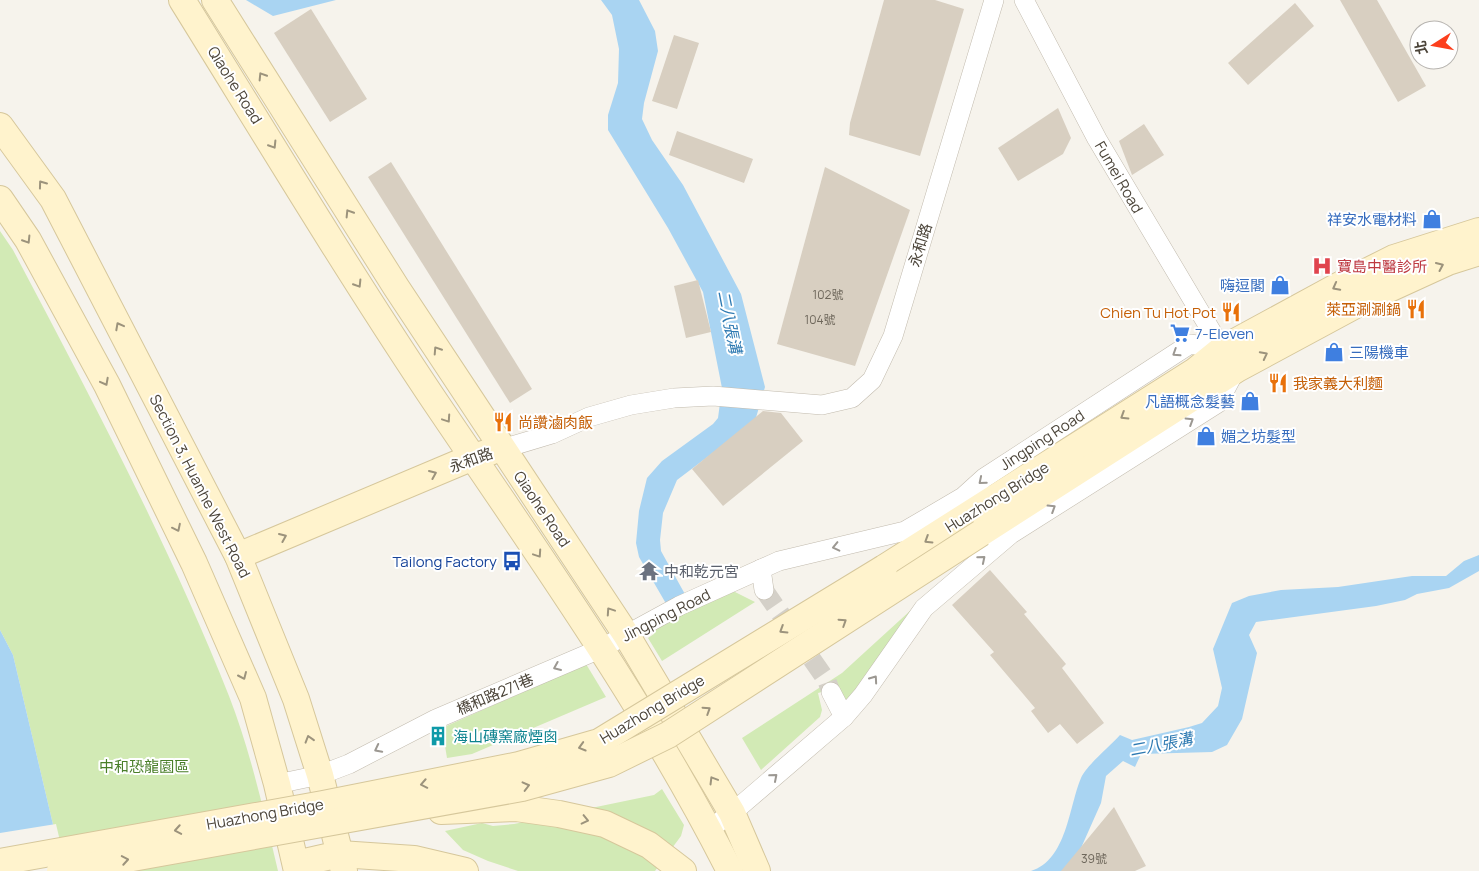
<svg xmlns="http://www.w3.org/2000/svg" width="1479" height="871" font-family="Manrope,'Noto Sans TC',sans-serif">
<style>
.green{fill:#d2eab5}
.water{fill:#a9d4f2}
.pier{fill:#f6f3ec}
.building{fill:#d8cfc1}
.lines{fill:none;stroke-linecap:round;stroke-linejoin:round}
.street-tunnel{stroke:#d4d0c8;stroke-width:19;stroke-dasharray:19 9;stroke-linecap:butt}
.street-casing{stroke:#c2bbae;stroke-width:20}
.secondary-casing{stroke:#d6c79b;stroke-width:28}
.street{stroke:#fff;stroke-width:19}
.secondary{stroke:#fff3cd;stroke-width:26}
.secondary-bridge-casing{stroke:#d6c79b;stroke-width:28;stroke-linecap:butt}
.secondary-bridge{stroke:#fff3cd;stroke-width:26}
.oneway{stroke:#9c937c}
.oneway2{stroke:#9c9892}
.labels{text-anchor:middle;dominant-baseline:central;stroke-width:4;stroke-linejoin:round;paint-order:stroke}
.number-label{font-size:12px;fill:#6e675b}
.street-label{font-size:15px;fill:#4b4439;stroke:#fff}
.shop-label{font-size:15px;fill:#366cbe;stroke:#fff;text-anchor:end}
.health-label{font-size:15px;fill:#be3a42;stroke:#fff;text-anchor:start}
.food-label{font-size:15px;fill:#c56008;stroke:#fff;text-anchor:end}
.transit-label{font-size:15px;fill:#164399;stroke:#fff;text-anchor:end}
.worship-label{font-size:15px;fill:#5b616d;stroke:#fff;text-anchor:start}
.culture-label{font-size:15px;fill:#0d838f;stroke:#fff;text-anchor:start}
.park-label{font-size:15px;fill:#4a7f2a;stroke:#fff}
.water-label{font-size:16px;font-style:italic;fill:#2e7ab2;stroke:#fff}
</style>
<rect width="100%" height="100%" fill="#f6f3ec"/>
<g class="green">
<path d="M0 231 13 250C90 396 168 542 229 696 251 753 264 812 278 871H64L13 655 0 630Z"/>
<polygon points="729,589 755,602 662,661 648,638 654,634 654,629"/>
<polygon points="923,599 851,699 840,701 838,688 818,693 822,710 820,717 761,770 742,738 842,673"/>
<polygon points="586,664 606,697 472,754 447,758 442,728"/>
<polygon points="662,789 684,825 681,836 655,871 518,871 488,861 463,850 445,831 482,823 493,826 514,824 654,795"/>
</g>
<g class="water">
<polygon points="246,0 336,0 273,16"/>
<polygon points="601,0 639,0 655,31 658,51 644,103 642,119 652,140 683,185 741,294 765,387 755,421 677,480 663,513 660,540 661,551 686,596 668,607 639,557 636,543 639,511 647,478 662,461 713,424 718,418 722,388 703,292 668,228 608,130 608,115 618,83 619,49 612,15"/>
<path d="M1479 555V571L1449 588 1417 594 1405 600 1376 606 1256 622 1249 635 1257 653 1242 719 1227 745 1212 752 1141 754 1135 767 1123 761 1106 776 1101 803 1077 857 1065 871H1031C1067 860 1069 806 1081 778 1086 766 1110 746 1120 735L1132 740 1189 727 1202 723 1218 706 1222 688 1213 649 1232 603 1249 596 1281 590 1338 587 1412 576H1446L1464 561Z"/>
<polygon points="0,630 13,655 64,871 0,871"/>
</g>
<polygon class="pier" points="56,824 67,871 0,871 0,833"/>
<g class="building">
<polygon points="884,0 935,0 964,9 920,156 849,135 850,123"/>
<polygon points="1340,0 1377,0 1426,86 1398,102"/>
<polygon points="1295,3 1314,26 1248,85 1228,63"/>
<polygon points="311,9 367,99 330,122 274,33"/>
<polygon points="674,35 699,43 677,109 652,101"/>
<polygon points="1058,108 1071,138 1063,154 1018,181 998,148"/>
<polygon points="1144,124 1164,155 1132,175 1119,141"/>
<polygon points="677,131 753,159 744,183 669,155"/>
<polygon points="391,162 532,389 510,403 368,177"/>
<polygon points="825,167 910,210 855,366 777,344"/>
<polygon points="698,280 711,332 686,338 674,286"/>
<polygon points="763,411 781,413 803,441 723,506 692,469"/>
<polygon points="990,570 1027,612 1024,614 1066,664 1062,668 1104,723 1077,744 1060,724 1048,733 1031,711 1035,708 990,655 994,652 952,605"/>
<polygon points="1114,807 1146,866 1135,871 1061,871"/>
</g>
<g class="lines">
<polyline class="street-tunnel" points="764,590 827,681 831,692"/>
<defs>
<g id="street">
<polyline points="1024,0 1097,139 1222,349"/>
<polyline points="502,449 552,434 589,417 631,405 674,398 713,396 822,405 852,398 872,380 893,336 994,0"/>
<polyline points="761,569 764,590"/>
<polyline points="831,692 844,717"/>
<polyline points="277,784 320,775 349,764 436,719 602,648 679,606 779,561 905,531 963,497 984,478 1190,344 1222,349"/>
<polyline points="709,829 732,813 844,717 863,695 924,608 1011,534 1218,403 1235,371"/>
</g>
<g id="secondary">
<path d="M182 0C264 132 344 265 430 394 535 550 645 703 730 871"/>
<polyline points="215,0 396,287 627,636 732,813 757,871"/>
<polyline points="0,126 53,199 238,556 296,699 320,775 344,871"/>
<polyline points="0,199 28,240 107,385 194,563 253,698 277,784 297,871"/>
<polyline points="981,533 1237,369 1365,300 1448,262 1479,252"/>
<polyline points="238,556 473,457 490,452"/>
<polyline points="884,568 1195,371 1222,349 1338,286 1394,258 1479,231"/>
<polyline points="441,811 516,808 559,814 605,824 649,845 683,871"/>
<polyline points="296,864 340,854 414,859 465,871"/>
</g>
</defs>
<use href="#street" class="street-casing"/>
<use href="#secondary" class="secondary-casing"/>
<use href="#street" class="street"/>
<use href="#secondary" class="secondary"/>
<defs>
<g id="secondary-bridge">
<polyline points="0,862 323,804 519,765 599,742 884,568"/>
<polyline points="60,871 522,788 609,764 668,735 981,533"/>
</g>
</defs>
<use href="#secondary-bridge" class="secondary-bridge-casing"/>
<use href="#secondary-bridge" class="secondary-bridge"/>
</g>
<defs><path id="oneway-chevron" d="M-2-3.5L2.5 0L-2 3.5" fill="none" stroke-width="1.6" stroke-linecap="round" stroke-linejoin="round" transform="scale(1.25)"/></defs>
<g class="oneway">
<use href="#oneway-chevron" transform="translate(262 76) rotate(-122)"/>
<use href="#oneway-chevron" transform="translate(273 145) rotate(58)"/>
<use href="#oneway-chevron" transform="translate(42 184) rotate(-126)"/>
<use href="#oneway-chevron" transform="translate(349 213) rotate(-122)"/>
<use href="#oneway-chevron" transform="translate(27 240) rotate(58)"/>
<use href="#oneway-chevron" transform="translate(1440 266) rotate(-24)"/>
<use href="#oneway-chevron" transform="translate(358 284) rotate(58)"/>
<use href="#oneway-chevron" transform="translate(1336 287) rotate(152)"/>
<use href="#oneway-chevron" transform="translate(119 326) rotate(-118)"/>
<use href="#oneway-chevron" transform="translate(437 350) rotate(-123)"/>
<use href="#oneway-chevron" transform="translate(1264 355) rotate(-27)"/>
<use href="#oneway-chevron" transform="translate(105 382) rotate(62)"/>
<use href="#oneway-chevron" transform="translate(1124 416) rotate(148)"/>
<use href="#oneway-chevron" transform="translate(447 419) rotate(56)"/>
<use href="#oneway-chevron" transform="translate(433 474) rotate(-23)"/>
<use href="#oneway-chevron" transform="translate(177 528) rotate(64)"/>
<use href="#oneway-chevron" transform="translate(283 537) rotate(-23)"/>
<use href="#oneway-chevron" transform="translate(928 540) rotate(148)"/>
<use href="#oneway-chevron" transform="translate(538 554) rotate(56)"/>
<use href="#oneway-chevron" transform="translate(610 611) rotate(-124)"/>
<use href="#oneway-chevron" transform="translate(843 622) rotate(-33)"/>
<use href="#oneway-chevron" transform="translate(783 630) rotate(148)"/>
<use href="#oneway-chevron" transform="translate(243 676) rotate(66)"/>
<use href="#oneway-chevron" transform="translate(707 710) rotate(-33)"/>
<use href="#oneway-chevron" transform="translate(309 739) rotate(-107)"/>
<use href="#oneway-chevron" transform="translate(582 747) rotate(164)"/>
<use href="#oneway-chevron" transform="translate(713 780) rotate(-121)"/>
<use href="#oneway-chevron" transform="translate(424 784) rotate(169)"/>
<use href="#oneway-chevron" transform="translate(526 786) rotate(-14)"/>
<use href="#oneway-chevron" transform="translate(585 820) rotate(13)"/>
<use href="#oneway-chevron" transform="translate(178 830) rotate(170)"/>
<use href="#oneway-chevron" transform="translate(125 860) rotate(-10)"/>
</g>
<g class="oneway2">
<use href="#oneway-chevron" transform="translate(1176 353) rotate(147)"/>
<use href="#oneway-chevron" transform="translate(1190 421) rotate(-32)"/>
<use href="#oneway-chevron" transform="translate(982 481) rotate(140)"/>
<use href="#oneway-chevron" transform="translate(1052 508) rotate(-32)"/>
<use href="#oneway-chevron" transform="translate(836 547) rotate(167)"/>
<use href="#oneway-chevron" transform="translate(982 559) rotate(-40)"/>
<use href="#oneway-chevron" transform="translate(557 667) rotate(157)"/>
<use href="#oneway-chevron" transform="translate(874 679) rotate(-55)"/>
<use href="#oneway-chevron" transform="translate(378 749) rotate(153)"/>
<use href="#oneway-chevron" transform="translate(774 777) rotate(-41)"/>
</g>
<defs>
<symbol id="shop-bare" viewBox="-9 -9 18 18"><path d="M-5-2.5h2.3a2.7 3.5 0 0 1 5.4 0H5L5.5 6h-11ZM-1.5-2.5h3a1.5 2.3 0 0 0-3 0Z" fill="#3f7fe0" stroke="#fff" stroke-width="2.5" paint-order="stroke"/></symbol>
<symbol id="hospital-bare" viewBox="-9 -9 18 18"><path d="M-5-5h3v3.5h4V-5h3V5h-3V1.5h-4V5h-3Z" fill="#e0444e" stroke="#fff" stroke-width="2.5" paint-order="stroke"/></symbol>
<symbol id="restaurant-bare" viewBox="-9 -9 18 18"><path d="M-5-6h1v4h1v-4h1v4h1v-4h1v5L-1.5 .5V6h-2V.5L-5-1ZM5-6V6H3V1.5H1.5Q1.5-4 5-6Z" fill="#e8710a" stroke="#fff" stroke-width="2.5" paint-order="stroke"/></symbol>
<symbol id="supermarket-bare" viewBox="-9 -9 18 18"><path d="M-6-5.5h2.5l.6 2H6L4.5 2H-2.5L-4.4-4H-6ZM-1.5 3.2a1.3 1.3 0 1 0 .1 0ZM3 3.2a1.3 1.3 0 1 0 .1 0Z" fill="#3f7fe0" stroke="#fff" stroke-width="2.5" paint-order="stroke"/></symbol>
<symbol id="bus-bare" viewBox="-9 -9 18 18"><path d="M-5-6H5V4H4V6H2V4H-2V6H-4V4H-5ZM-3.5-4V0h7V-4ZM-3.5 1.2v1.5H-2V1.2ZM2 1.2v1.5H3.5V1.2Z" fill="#1a4fb4" stroke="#fff" stroke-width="2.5" paint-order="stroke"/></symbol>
<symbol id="temple-bare" viewBox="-9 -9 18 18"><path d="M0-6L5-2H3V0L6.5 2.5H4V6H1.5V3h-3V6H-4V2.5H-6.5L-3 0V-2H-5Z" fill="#6b7280" stroke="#fff" stroke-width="2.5" paint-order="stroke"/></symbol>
<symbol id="building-bare" viewBox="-9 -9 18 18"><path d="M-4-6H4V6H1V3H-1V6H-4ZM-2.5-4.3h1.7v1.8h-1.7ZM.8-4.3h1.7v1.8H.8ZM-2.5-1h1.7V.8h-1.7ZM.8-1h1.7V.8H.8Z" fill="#0f9aa8" stroke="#fff" stroke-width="2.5" paint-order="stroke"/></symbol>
</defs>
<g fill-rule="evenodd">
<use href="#shop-bare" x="1418" y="205" width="28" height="28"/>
<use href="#hospital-bare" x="1308" y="252" width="28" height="28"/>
<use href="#shop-bare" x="1266" y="271" width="28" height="28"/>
<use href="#restaurant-bare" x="1402" y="295" width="28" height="28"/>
<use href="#restaurant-bare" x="1217" y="298" width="28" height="28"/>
<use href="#supermarket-bare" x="1166" y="319" width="28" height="28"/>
<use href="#shop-bare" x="1320" y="338" width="28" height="28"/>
<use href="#restaurant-bare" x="1264" y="369" width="28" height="28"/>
<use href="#shop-bare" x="1236" y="387" width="28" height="28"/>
<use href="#restaurant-bare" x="489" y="408" width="28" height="28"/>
<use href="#shop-bare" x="1192" y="422" width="28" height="28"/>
<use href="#bus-bare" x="498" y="547" width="28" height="28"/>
<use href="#temple-bare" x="635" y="557" width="28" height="28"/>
<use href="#building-bare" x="424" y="722" width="28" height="28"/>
</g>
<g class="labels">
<g class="number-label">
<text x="828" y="294">102號</text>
<text x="820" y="319">104號</text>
<text x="1094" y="858">39號</text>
</g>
<g class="street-label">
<text transform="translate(235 85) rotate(58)">Qiaohe Road</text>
<text transform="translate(1119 177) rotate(60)">Fumei Road</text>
<text transform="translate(920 245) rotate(-73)">永和路</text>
<text transform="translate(1042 440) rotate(-33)">Jingping Road</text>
<text transform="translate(471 460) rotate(-20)">永和路</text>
<text transform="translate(200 486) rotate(63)">Section 3, Huanhe West Road</text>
<text transform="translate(997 497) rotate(-32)">Huazhong Bridge</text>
<text transform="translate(542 509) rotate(56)">Qiaohe Road</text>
<text transform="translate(666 615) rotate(-27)">Jingping Road</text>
<text transform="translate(495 694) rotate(-23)">橋和路271巷</text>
<text transform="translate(652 709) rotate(-31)">Huazhong Bridge</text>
<text transform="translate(265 814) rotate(-10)">Huazhong Bridge</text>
</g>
<g class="shop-label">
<text x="1417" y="219">祥安水電材料</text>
<text x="1265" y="285">嗨逗閣</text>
<text x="1195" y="333" text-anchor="start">7-Eleven</text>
<text x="1349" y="352" text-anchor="start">三陽機車</text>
<text x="1235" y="401">凡語概念髮藝</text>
<text x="1221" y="436" text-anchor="start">媚之坊髮型</text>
</g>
<g class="health-label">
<text x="1337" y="266">寶島中醫診所</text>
</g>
<g class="food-label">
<text x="1401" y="309">萊亞涮涮鍋</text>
<text x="1216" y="312">Chien Tu Hot Pot</text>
<text x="1293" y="383" text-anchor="start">我家義大利麵</text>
<text x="518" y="422" text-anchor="start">尚讚滷肉飯</text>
</g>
<g class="transit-label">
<text x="497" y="561">Tailong Factory</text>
</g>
<g class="worship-label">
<text x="664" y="571">中和乾元宮</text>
</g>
<g class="culture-label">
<text x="453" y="736">海山磚窯廠煙囪</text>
</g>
<g class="park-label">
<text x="144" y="766">中和恐龍園區</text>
</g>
<g class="water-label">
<text transform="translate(730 322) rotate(79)">二八張溝</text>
<text transform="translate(1161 744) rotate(-11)">二八張溝</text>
</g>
</g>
<g transform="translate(1434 45) rotate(259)"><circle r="24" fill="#ffffff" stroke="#b7b4b0"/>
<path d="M0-4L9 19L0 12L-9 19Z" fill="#fc3f1d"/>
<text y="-8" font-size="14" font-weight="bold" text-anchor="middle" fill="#4b4439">北</text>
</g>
</svg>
